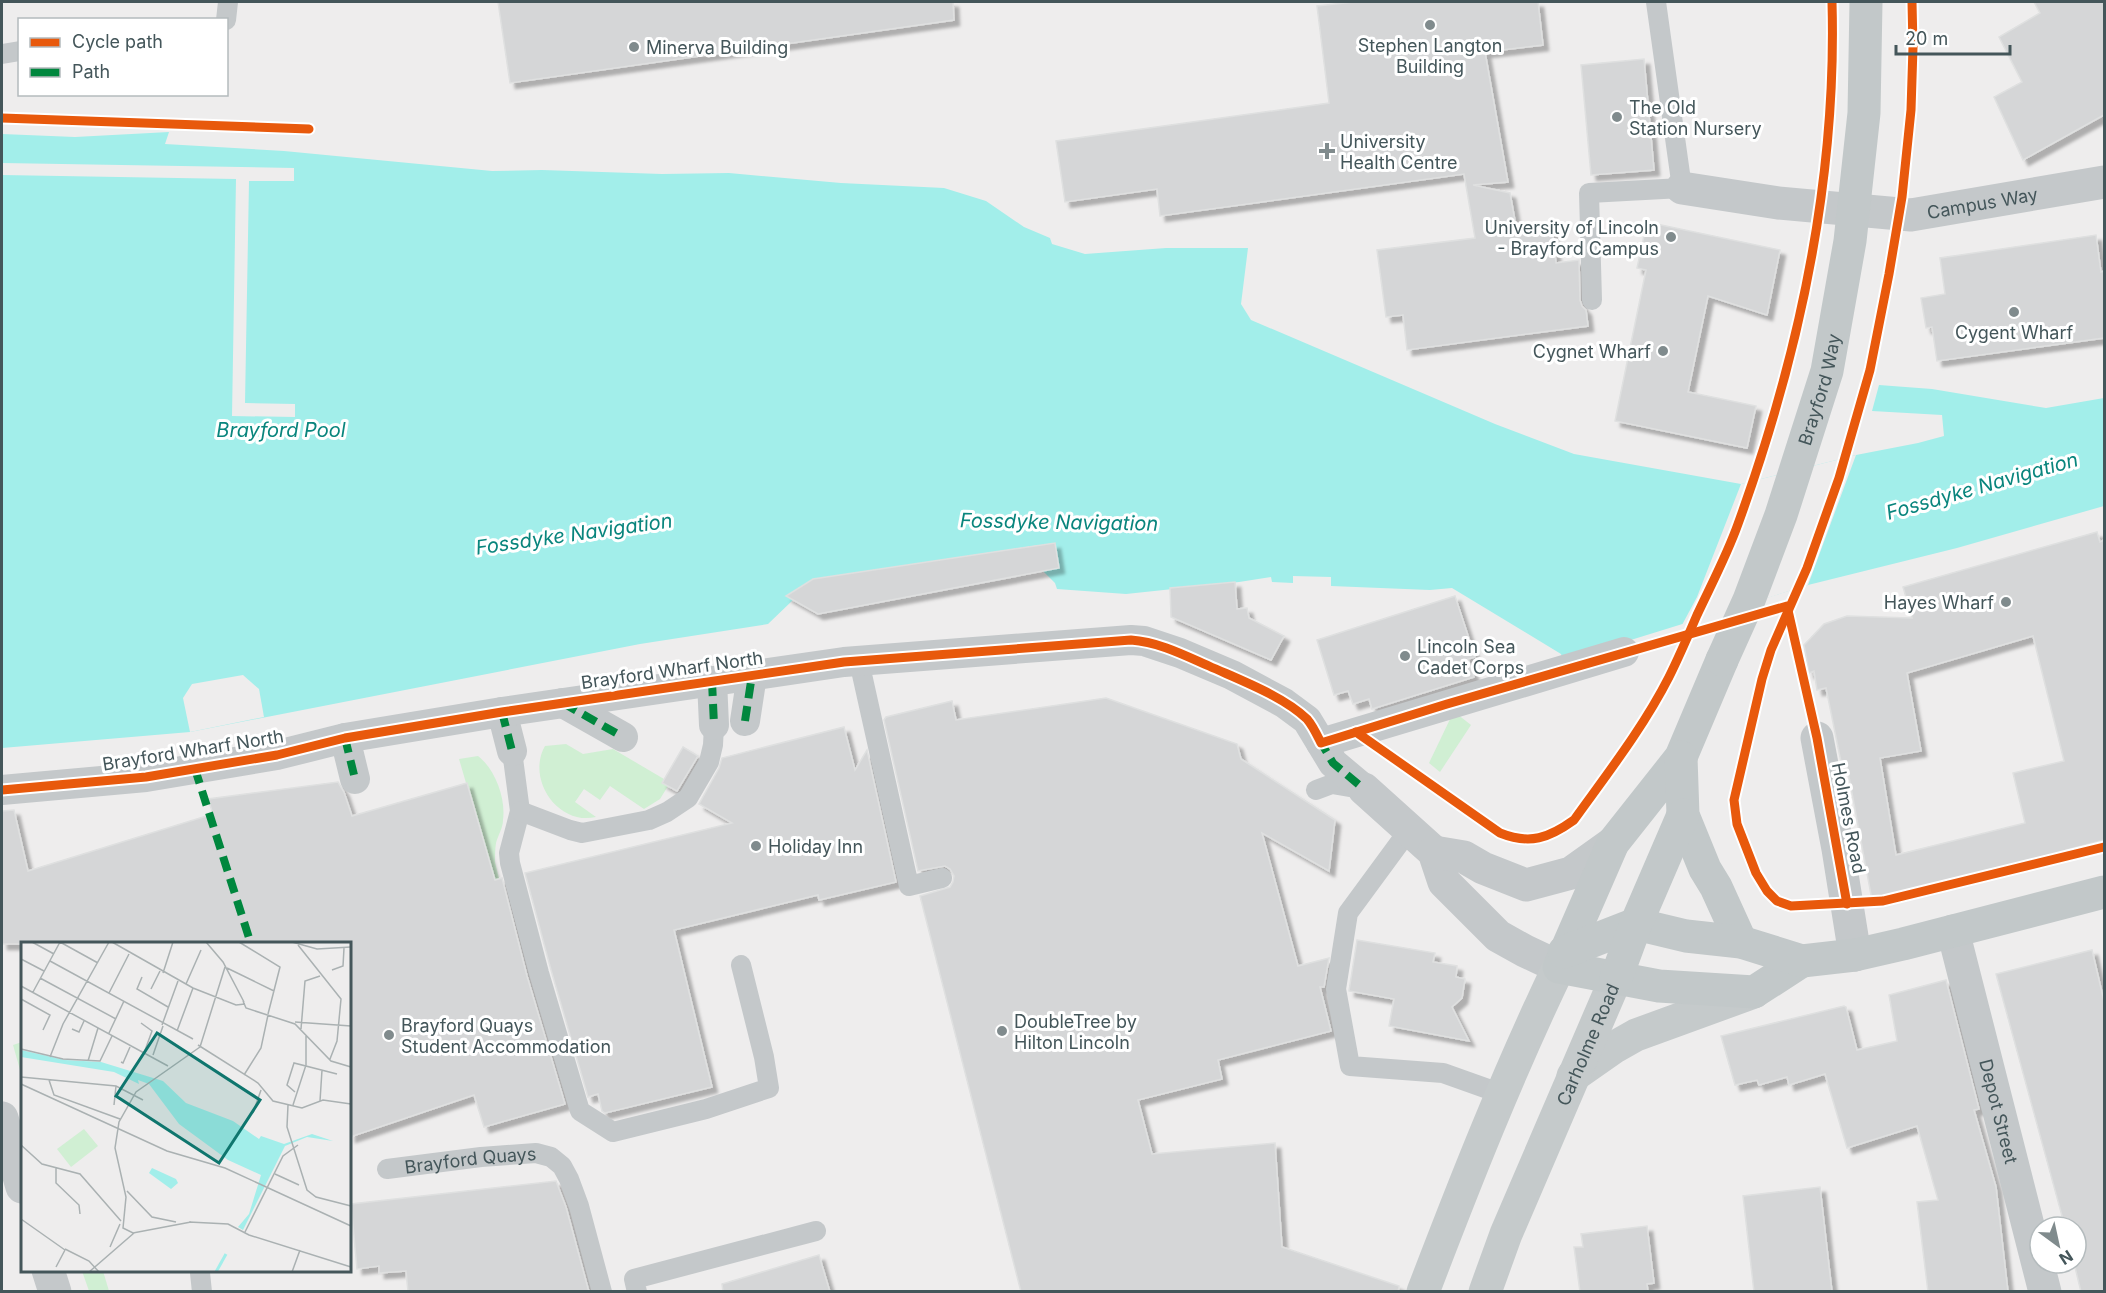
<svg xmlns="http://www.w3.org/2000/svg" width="2106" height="1293" font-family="Inter,sans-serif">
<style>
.green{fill:#d0efd3}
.water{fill:#a2eeea}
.pier{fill:#eeeded}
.building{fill:#d5d6d7;stroke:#dfe0e0;stroke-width:1.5;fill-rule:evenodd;filter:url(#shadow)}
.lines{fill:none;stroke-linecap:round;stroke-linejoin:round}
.service{stroke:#c4c8ca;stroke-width:20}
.pedestrian{stroke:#c4c8ca;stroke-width:30}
.minor{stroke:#c4c8ca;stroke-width:33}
.secondary{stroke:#c5cacb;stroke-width:33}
.primary{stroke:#c2c8c9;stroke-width:33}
.primary-bridge{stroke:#c2c8c9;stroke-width:33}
.quiet{stroke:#00873e;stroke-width:8;stroke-dasharray:15 8;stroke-linecap:butt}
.cycleway-casing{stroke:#fff;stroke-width:13}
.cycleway{stroke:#e8590c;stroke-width:9}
.poi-dot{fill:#808b8d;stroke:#fff;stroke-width:2}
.labels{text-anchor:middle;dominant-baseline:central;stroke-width:6;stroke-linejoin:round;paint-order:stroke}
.poi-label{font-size:18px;fill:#44565a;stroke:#fff;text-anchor:start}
.street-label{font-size:18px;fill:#44565a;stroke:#fff}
.water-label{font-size:20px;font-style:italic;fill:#09857d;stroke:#fff}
.inset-river{fill:none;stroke:#a2eeea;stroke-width:3}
.inset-road{fill:none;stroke:#aab1b2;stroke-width:1.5}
.view{fill:#0f766e;fill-opacity:0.15;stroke:#0f766e;stroke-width:3}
.inset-edge{fill:none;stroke:#44565a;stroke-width:3}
</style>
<defs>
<filter id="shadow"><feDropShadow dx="5.5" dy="5.5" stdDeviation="1.5" flood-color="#0004"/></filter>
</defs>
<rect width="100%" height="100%" fill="#eeeded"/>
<g class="green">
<polygon points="1457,714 1471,725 1440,772 1429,763 1452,715"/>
<path d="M566 744 583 754 613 749 664 779 662 783 668 786 660 799 644 809 610 786 600 800 584 789 575 802 596 817C558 826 526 779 545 746Z"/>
<path d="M478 756C495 769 506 798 503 820 503 828 498 835 496 843 495 849 495 856 495 862L524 981 459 759Z"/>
<polygon points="22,1042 22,1077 13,1045"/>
<polygon points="82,1271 103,1271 109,1291 89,1291"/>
</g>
<polygon class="water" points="169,132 165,144 284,151 492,171 542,170 662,174 729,173 841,183 944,188 986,201 1024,227 1050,238 1052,244 1085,254 1166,248 1248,248 1241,304 1251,320 1495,424 1574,454 1741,484 1856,455 1918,443 1944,436 1942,415 1872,411 1879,385 1932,389 2046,408 2104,398 2104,506 1957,548 1808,585 1563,661 1561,654 1452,588 1430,590 1331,586 1331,577 1293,576 1293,583 1272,582 1271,577 1239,582 1126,594 1057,589 1055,583 1043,571 1039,545 813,579 798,589 793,600 768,624 640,644 190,732 2,748 2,134 75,137"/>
<g class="pier">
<polygon points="2,163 294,168 294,181 249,181 245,403 295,404 295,417 232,416 236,179 2,175"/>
<polygon points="1856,455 1808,585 1682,625 1697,597 1741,484"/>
<polygon points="243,675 259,689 264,717 190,732 183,698 192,684"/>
</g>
<g class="building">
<polygon points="498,2 953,2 954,20 510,83"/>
<polygon points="1354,2 1538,2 1543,45 1485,52 1508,182 1473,185 1510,193 1517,232 1552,228 1556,263 1579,260 1580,300 1582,306 1586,310 1588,326 1407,350 1403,315 1386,317 1377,250 1475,238 1464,174 1160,216 1157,189 1065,202 1056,141 1329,103 1317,6"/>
<polygon points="2034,2 2104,2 2104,115 2023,160 1994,97 2022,82 1999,37 2040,13"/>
<polygon points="1644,59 1654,170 1591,175 1581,65"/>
<polygon points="1647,222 1780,250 1767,315 1708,296 1688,392 1756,406 1747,448 1615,421 1646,270 1637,268"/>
<polygon points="2096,235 2101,272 2104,271 2104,338 1937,361 1932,327 1926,328 1921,298 1945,294 1940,258"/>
<path d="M2097 532 2100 542 2104 540V840L2066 850V852L1872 900 1846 761 1841 762 1826 688 1817 690 1814 671 1809 673 1804 645 1824 624 1847 616 1912 618 1903 587ZM2033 636 2064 761 2013 773 2025 823 1896 855 1880 758 1921 751 1907 673Z"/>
<polygon points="1055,543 1059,568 818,614 786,596 813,579"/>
<polygon points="1235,582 1237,609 1247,608 1249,618 1284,636 1271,660 1171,617 1170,588"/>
<polygon points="1455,596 1475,657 1468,659 1474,677 1372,709 1369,699 1353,704 1348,691 1334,695 1317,640"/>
<polygon points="1106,698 1237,744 1241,759 1335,820 1329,871 1262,833 1298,966 1329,958 1324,987 1320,987 1331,1031 1218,1060 1222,1079 1138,1100 1152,1154 1275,1143 1282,1247 1399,1286 1398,1292 1021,1292 920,896 950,887 953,882 954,876 950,869 945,866 918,871 884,720 886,717 952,701 956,720"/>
<polygon points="844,727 855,770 867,750 896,882 819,900 818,895 674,930 712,1087 605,1113 602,1111 598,1094 588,1097 551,970 525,873 732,823 699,804 719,768 722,758"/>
<polygon points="683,747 698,756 677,791 662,783"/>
<polygon points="338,782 344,792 352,816 467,783 495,880 502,878 527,976 565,1104 484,1127 474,1095 350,1137 350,944 2,944 2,811 14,810 28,871 213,814 208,799"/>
<polygon points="1357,940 1435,953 1433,962 1457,966 1456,977 1465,979 1462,998 1452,1007 1469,1041 1389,1026 1394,999 1349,991"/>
<polygon points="2092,950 2104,1001 2104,1292 2081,1292 2074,1263 2076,1263 2076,1227 2065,1227 1996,974"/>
<polygon points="1946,980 1979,1109 1974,1110 1996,1187 2008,1292 1928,1292 1917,1202 1938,1200 1917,1126 1847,1148 1825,1074 1789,1085 1787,1077 1759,1085 1757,1080 1735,1085 1721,1036 1844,1006 1846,1007 1857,1050 1897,1041 1889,995"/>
<polygon points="556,1181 566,1207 589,1292 408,1292 406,1271 379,1273 379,1266 357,1269 351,1204"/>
<polygon points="1820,1187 1832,1292 1754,1292 1743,1196"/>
<polygon points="1647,1226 1654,1283 1647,1284 1648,1292 1580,1292 1574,1247 1583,1247 1581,1234"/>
<polygon points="819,1255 830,1292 723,1292 722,1284"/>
</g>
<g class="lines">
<g class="service">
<polyline points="226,20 228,2"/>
<polyline points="2,54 20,51"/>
<polyline points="1592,300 1589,193 1682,188 1656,2"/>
<polyline points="859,661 909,886 942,878"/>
<polyline points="512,751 520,811 509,853 510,863 539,973 580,1111 613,1132 706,1109 769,1088 764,1057 741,965"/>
<polyline points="1316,790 1332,784 1361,789"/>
<polyline points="520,811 570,830 582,833 649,820 667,812 688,798 709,762 713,745 714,725"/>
<polyline points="1409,830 1348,913 1336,989 1350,1066 1443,1073 1488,1089 1502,1096"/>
<path id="s1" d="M387 1169 481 1157 536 1153 551 1157 562 1166 569 1179 579 1206 602 1292"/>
<polyline points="200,1273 202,1292"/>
<polyline points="637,1292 634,1279 816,1231"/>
</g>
<g class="pedestrian">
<polyline points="712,681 714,725"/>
<polyline points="563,703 623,737"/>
<polyline points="502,712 512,751"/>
<polyline points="745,721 752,675"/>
<polyline points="345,738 355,779"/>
<polyline points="1321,743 1624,652"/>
<polyline points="2,790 146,777 277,755 345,738 502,712 844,662 1131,640 1144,641 1180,653 1232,675 1284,703 1307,720 1333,763 1364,789"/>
</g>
<g class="minor">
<path id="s2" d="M1682 188 1778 203 1911 215 2104 182"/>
<polyline points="1817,738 1838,849 1855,955"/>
<polyline points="1364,789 1434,852 1444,882 1498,936 1525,951 1559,967"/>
<polyline points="1434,852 1464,857 1483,868 1526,885 1571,873 1613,843"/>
<path id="s3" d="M1953 931 2045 1292"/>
<polyline points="2,1118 22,1187"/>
<polyline points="48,1270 55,1292"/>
</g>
<g class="secondary">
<polyline points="1573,1076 1613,1048 1636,1035 1754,992"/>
<path d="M1423 1292C1465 1182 1508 1073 1559 967"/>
<path id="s4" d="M1485 1292 1506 1234 1616 978"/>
</g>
<g class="primary">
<polyline points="1722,660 1681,757 1613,843 1559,967 1659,986 1754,992 1802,961"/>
<polyline points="1681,757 1683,815 1705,869 1716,887 1741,942"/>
<polyline points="1636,924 1686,936 1741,942 1802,961 1855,955 1903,944 2104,892"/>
<polyline points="1564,952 1636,924"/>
<polyline points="1616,978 1636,924 1683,815"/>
</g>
<path class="primary-bridge" id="s5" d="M1722 660 1749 600 1781 515 1827 371 1850 241 1864 113 1866 2"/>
<g class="quiet">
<polyline points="712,681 714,725"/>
<polyline points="563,703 623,737"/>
<polyline points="502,712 512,751"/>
<polyline points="745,721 752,675"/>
<polyline points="345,738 355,779"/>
<polyline points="1319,739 1333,763 1364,789"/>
<polyline points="195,769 251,944"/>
</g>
<defs>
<g id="cycleway">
<polyline points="1912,2 1913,47 1911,110 1902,197 1889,274 1870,370 1839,478 1807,568 1771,650 1762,679 1734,800 1737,824 1756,873 1767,891 1777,901 1791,906 1883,901 2104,847"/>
<polyline points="2,118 309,129"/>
<path d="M1356 732 1500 833C1530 845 1549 838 1574 820 1607 774 1643 728 1669 677 1679 657 1688 636 1697 615 1711 585 1727 555 1738 524 1798 359 1837 179 1832 2"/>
<path d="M2 790 146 777 277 755 345 738 502 712 844 662 1131 640C1159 642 1184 655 1209 666 1240 680 1283 696 1307 719 1313 726 1317 735 1321 743L1447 704 1787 606 1817 738 1847 904"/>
</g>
</defs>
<use href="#cycleway" class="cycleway-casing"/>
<use href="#cycleway" class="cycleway"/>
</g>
<g class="poi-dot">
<circle cx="1430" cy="25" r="6"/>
<circle cx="634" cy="47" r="6"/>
<circle cx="1617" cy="117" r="6"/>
<path d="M1324 142h6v6h6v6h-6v6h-6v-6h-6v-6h6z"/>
<circle cx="1671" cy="237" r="6"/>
<circle cx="2014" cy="312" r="6"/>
<circle cx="1663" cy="351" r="6"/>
<circle cx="2006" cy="602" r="6"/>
<circle cx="1405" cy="656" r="6"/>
<circle cx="756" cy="846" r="6"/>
<circle cx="1002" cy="1031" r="6"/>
<circle cx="389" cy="1035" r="6"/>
</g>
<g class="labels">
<g class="poi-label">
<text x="1430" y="45" text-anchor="middle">Stephen Langton<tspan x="1430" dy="21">Building</tspan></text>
<text x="646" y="47">Minerva Building</text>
<text x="1629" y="107">The Old<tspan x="1629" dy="21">Station Nursery</tspan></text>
<text x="1340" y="141">University<tspan x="1340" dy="21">Health Centre</tspan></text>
<text x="1659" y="227" text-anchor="end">University of Lincoln<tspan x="1659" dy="21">- Brayford Campus</tspan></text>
<text x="2014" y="332" text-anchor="middle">Cygent Wharf</text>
<text x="1651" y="351" text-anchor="end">Cygnet Wharf</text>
<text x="1994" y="602" text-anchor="end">Hayes Wharf</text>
<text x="1417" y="646">Lincoln Sea<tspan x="1417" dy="21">Cadet Corps</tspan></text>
<text x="768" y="846">Holiday Inn</text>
<text x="1014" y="1021">DoubleTree by<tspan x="1014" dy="21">Hilton Lincoln</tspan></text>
<text x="401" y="1025">Brayford Quays<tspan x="401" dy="21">Student Accommodation</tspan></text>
</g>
<g class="street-label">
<text stroke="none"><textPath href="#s2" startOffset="303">Campus Way</textPath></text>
<text stroke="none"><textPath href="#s5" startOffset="288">Brayford Way</textPath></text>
<text transform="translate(672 670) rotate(-8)">Brayford Wharf North</text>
<text transform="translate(193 750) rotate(-9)">Brayford Wharf North</text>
<text transform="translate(1849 818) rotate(79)">Holmes Road</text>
<text stroke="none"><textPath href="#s4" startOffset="268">Carholme Road</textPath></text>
<text stroke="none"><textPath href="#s3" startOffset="186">Depot Street</textPath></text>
<text stroke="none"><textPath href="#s1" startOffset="84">Brayford Quays</textPath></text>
</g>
<g class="water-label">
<text x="281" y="430">Brayford Pool</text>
<text transform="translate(1982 486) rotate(-16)">Fossdyke Navigation</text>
<text transform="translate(1059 522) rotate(1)">Fossdyke Navigation</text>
<text transform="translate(574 534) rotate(-8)">Fossdyke Navigation</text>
</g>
</g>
<g transform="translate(21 942)">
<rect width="330" height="330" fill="#eeeded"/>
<path d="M63 187 77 204 50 225 36 207Z" fill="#d0efd3"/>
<path d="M0 108 44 118 80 120 142 139 165 161 212 179 238 197 240 194 263 202 291 192 312 199 286 195 264 204 222 288 217 285 228 272 240 233 207 218 158 182 128 142 117 138 118 142 93 130 0 115ZM131 226 155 237 157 241 150 247 128 231Z" fill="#a2eeea"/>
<path class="inset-river" d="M195 330 205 312"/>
<path class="inset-road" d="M11 0 33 12M39 0 77 21M91 0 172 46 215 63 224 62M185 0 202 20 223 60M218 0 259 25 247 72M271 0 296 7 330 5M277 3 320 57 316 99 309 117M0 17 23 29M29 19 172 97M206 26 253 49M311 28 322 24 323 6M142 31 152 0M121 35 116 47 147 65M19 36 95 77M165 42 180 8M0 44 147 124M130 47 139 29M12 50 39 0M88 51 108 12M0 57 29 73 22 88M222 59 225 66 274 82 310 119 330 125M274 80 330 84M120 81 131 89 123 111M141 83 157 39M51 87 58 90 63 79M280 87 284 39 299 34M156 89 172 46M88 91 103 59M177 103 237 141 252 159 281 166 302 158 330 162M179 105 204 25M0 107 42 117 79 119 91 94M132 113 142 84M29 115 42 82 88 0M67 119 77 86M100 120 102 121 109 105M223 133 240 106 247 73M0 135 95 144 122 158M28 138 33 153 99 177M0 142 146 209 204 226 330 284M274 150 266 143 273 121 316 132M299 159 301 128M93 163 95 144M267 163 266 185 286 248 295 255 330 264M272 163 285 123V94M232 171 240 148M0 203 21 222 59 232 100 279M35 226V241L58 263 59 272M254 232 278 243M106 249 131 275 155 280M0 277 44 308M168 280 207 282 228 293 330 325M170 280 112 291 102 286 105 255 94 206 98 180 115 150 179 105M224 290 262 214 277 203M89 305 99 282M44 307 68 319 78 330M35 325 44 308M68 330 113 291M271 330 279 308"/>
<path class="view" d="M136 91 239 158 198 221 95 154Z"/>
<rect width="330" height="330" class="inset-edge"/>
</g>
<rect width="2106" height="1293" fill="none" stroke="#44565a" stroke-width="6"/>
<rect x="18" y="18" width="210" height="78" fill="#ffffff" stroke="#b4bbbd" stroke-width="1.5"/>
<rect x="30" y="38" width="30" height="9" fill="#e8590c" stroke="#b4bbbd" stroke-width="1.5"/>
<text x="72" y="48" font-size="18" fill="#44565a">Cycle path</text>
<rect x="30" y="68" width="30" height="9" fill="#00873e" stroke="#b4bbbd" stroke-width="1.5"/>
<text x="72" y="78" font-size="18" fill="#44565a">Path</text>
<g transform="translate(2058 1245) rotate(147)"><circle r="28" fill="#ffffff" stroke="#b4bbbd" stroke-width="1.5"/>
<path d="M0-4.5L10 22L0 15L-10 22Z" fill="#808b8d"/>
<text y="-9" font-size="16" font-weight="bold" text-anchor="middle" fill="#44565a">N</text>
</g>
<path d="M1896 45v9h114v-9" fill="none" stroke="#44565a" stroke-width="3"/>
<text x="1905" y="45" font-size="18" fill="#44565a" stroke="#ffffff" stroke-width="4.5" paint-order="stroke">20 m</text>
</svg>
